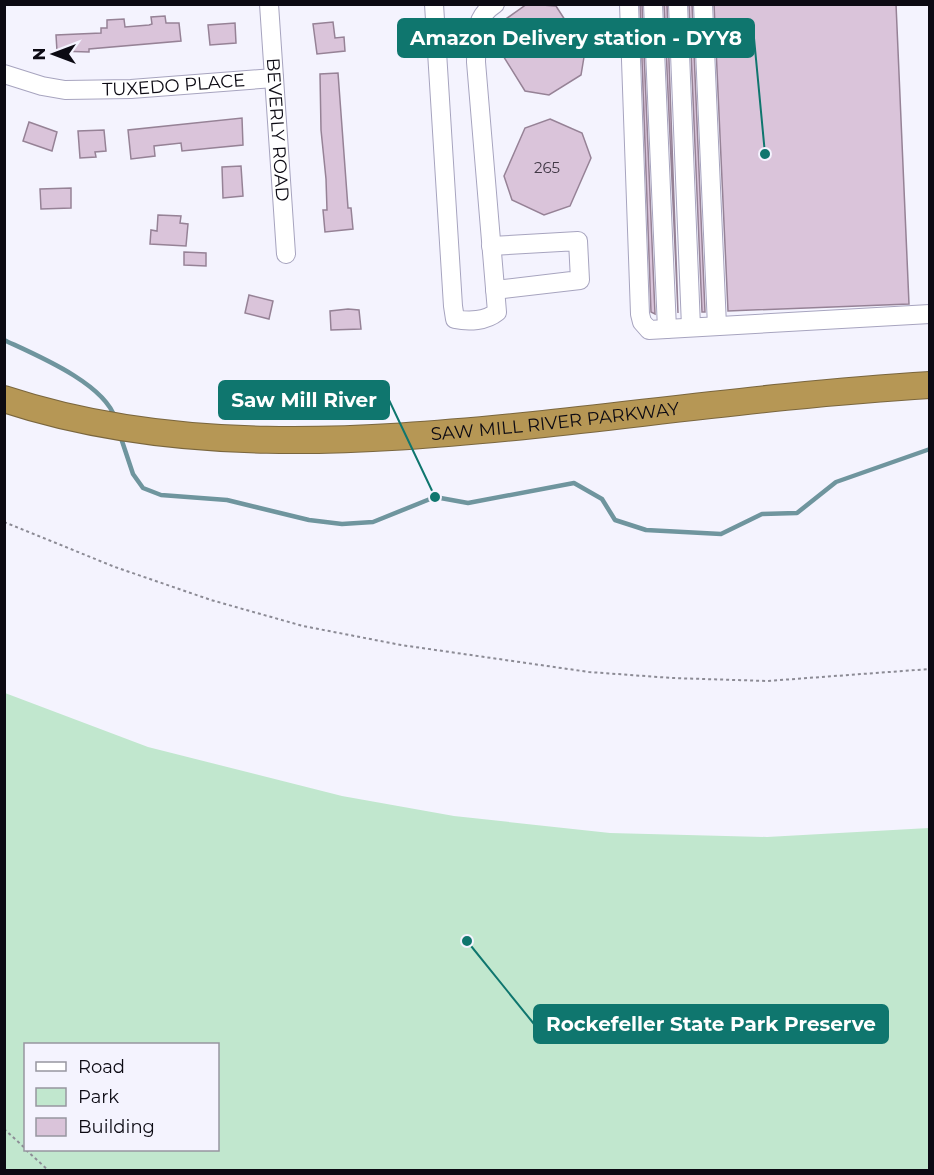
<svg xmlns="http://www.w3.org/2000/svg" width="934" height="1175" font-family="Montserrat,sans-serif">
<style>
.green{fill:#c1e7ce;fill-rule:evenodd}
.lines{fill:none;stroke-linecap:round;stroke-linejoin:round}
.stream{stroke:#6f959e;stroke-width:4.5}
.building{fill:#dac4da;stroke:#968296;stroke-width:1.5}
.minor-casing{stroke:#a7a4bf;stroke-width:20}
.highway-casing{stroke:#7a663e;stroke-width:28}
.path{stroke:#8c8b95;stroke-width:2;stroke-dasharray:3 3;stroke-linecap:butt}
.minor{stroke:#fff;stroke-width:18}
.highway{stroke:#b69755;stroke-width:26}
.labels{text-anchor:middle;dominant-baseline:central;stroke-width:4.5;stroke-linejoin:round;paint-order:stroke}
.number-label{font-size:15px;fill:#403845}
.street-label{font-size:18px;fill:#0c0a13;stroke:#f4f3fe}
.leader{fill:none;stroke:#0f766e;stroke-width:2}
.callout-dot{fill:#0f766e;stroke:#f4f3fe;stroke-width:2}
.callout{fill:#0f766e;stroke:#0f766e;stroke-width:2}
.callout-label{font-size:20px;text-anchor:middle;font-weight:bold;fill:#fff}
</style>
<rect width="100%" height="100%" fill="#f4f3fe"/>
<path class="green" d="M5 693 148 747 342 796 454 816 610 833 767 837 929 828V1170H5ZM26 1044H218V1150H26Z"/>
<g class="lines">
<g class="stream">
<path d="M4 340C36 355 104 383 115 418"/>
<polyline points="120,435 133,474 143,488 161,495 227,500 309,520 342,524 373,522 435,497 468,503 574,483 602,499 615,520 646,530 721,534 762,514 797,513 836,482 930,449"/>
</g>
</g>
<g class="building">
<polygon points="527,4 556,6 585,51 581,75 549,95 525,91 497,46 503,21"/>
<polygon points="640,4 642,4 655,314 651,312"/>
<polygon points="664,4 667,4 678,313"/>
<polygon points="689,4 692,4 705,312 702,312"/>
<polygon points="714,4 896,4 909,304 728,311"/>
<polygon points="165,16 166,23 179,23 181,41 89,49 89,52 57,51 56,35 101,33 101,28 107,28 107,20 124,19 125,27 149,25 152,24 151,17"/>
<polygon points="333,22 335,38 344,37 345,51 317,54 313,24"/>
<polygon points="235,23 236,43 210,45 208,25"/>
<polygon points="338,73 348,208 351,208 353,229 325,232 323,210 327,210 326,179 321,130 320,74"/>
<polygon points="242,118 243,145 182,151 181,143 154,146 155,156 131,159 128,130"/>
<polygon points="550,119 582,133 591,158 570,206 544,215 512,200 504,176 525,128"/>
<polygon points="29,122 57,132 52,151 23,141"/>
<polygon points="104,130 106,151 95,152 96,157 80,158 78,131"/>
<polygon points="241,166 243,196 223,198 222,167"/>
<polygon points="71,188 71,208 41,209 40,189"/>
<polygon points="158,215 181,216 180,223 188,224 186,246 150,244 151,230 157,231"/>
<polygon points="184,252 206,253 206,266 184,265"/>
<polygon points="249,295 273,301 269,319 245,313"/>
<polygon points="348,309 359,310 361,329 331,330 330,311"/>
</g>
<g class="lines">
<defs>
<g id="minor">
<path id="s1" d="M269 4 286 254"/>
<path d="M434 4 453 306 455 319C469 322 486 321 497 312L476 62C477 38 473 18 495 4"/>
<polyline points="629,4 640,314 642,322 649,330 930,314"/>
<polyline points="653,4 667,329"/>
<polyline points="678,4 691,327"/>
<polyline points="703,4 717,326"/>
<path id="s2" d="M4 74 42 86 65 90 131 89 274 78"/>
<polyline points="491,246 578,241 580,280 495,290"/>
</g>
<g id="highway">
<path id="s3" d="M4 399C174 455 358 443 534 425 665 411 797 393 930 385"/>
</g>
</defs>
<use href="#minor" class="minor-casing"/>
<use href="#highway" class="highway-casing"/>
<g class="path">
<polyline points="4,522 115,567 211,600 303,626 401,645 589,672 672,678 767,681 930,669"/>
<polyline points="4,1129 26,1149"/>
<polyline points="26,1150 48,1170"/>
</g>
<use href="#minor" class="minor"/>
<use href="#highway" class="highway"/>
</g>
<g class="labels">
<g class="number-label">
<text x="547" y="167">265</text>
</g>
<g class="street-label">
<text stroke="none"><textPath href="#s2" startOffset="172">TUXEDO PLACE</textPath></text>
<text stroke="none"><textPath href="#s1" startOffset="126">BEVERLY ROAD</textPath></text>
<text stroke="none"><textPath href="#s3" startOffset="556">SAW MILL RIVER PARKWAY</textPath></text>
</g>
</g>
<path class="leader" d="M765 154L754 38M435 497L389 400M467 941L534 1024"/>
<g class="callout-dot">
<circle cx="765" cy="154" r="6"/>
<circle cx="435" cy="497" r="6"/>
<circle cx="467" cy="941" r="6"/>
</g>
<g class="callout">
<rect x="398" y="19" width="356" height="38" rx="6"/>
<rect x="219" y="381" width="170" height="38" rx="6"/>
<rect x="534" y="1005" width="354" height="38" rx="6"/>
</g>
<g class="callout-label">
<text x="576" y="45">Amazon Delivery station - DYY8</text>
<text x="304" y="407">Saw Mill River</text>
<text x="711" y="1031">Rockefeller State Park Preserve</text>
</g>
<rect width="934" height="1175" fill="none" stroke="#0c0a13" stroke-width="12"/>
<rect x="24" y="1043" width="195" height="108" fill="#f4f3fe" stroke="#9796a0" stroke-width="1.5"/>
<rect x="36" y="1062" width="30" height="9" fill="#ffffff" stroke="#9796a0" stroke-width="1.5"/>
<text x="78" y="1073" font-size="18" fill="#0c0a13">Road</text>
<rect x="36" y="1088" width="30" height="18" fill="#c1e7ce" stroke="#9796a0" stroke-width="1.5"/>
<text x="78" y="1103" font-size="18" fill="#0c0a13">Park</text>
<rect x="36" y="1118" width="30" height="18" fill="#dac4da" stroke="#9796a0" stroke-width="1.5"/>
<text x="78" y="1133" font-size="18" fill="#0c0a13">Building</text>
<g transform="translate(54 54) rotate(270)" stroke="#f4f3fe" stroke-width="4.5" paint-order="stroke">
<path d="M0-4.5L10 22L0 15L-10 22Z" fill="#0c0a13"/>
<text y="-9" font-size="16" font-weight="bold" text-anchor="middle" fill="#0c0a13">N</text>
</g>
</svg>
